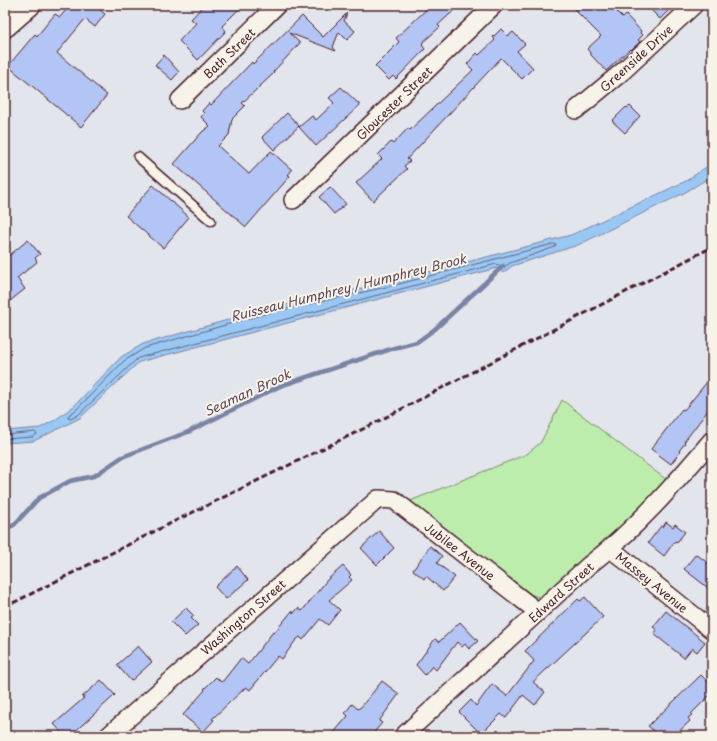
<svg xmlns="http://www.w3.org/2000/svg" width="717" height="741" font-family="'Playpen Sans',sans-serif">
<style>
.green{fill:#bcedad;stroke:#83866c}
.water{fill:#99c8f4;stroke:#7984a4}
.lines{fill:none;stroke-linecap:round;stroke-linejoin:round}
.shore{stroke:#6a637b;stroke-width:1}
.stream{stroke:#7984a4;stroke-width:4.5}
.building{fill:#b3c5f5;stroke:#4a1f2b}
.lane-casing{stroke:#4a1f2b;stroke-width:11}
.street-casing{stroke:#4a1f2b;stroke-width:20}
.secondary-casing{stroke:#4a1f2b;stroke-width:25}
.lane{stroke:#f7f3e8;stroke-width:8}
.street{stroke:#f7f3e8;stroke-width:17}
.secondary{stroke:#f7f3e8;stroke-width:22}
.rail{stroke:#4a1f2b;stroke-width:3;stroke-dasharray:6 3;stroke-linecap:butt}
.labels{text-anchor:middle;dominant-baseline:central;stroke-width:4;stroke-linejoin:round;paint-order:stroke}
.street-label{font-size:12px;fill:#4a1f2b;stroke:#f7f3e8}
.water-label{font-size:13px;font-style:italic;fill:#5e495d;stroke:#f7f3e8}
</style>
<rect width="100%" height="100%" fill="#e3e5ec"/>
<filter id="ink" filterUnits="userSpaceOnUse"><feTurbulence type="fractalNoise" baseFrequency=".025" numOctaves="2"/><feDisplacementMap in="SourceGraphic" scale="8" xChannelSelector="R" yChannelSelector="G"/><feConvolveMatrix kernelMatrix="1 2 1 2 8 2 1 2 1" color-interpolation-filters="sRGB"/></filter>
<g filter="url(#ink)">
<polygon class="green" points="562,400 668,481 620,529 543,596 539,597 532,595 410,501 527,454 541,442"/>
<polygon class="water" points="712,163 712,176 684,193 578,245 512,266 503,273 497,268 139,362 80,418 34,441 5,443 5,431 40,428 55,420 74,406 121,357 143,344 263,310 390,282 571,235 686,181"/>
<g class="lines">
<g class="shore">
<polygon points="554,244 556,245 555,247 510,263 504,267 496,264 138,358 78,415 71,419 68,418 69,415 77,409 124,361 145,348 264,314 391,286"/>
<polyline points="5,435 35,432 37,434 33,437 5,439"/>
</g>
<polyline class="stream" points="5,529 14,525 39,498 70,481 94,476 122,457 188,432 280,386 394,348 417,342 435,329 503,266"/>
</g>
<g class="building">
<polygon points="70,5 94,5 105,14 95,27 85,19 57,53 107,95 81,127 8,66 35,34 37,36 55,14 60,17"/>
<polygon points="204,5 243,5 222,26 226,31 198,60 179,41 196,23 191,19"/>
<polygon points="434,5 460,5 438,25 440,27 422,43 423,44 422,45 425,49 396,79 393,76 389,80 375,66 399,42 396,38 429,7 430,9"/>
<polygon points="570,5 610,5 623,18 626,15 641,31 640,33 643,35 638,40 640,42 631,50 630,49 606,71 591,55 591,54 587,49 601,36"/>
<polygon points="646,5 674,5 660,19"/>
<polygon points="347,13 344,21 355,31 347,40 339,32 333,47 336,51 289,33 300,43 273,72 274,73 242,103 245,106 232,119 229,135 218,146 249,174 271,151 292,170 288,175 290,176 246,227 174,164 202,132 210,126 201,117 204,113 202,111 209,103 211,105 252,62 253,64 302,16 323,37"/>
<polygon points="501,29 508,36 513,32 525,44 517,51 533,68 522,79 501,58 407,159 410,161 404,166 407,169 373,201 356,183 382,159 378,155 391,142 393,144 408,128 410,130 473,70 467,64 477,53 479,55 495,40 493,37"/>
<polygon points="164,55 179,72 172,80 155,65"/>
<polygon points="341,87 360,105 316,146 299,127 312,116 316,120 334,103 329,98"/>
<polygon points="630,106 640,116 625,133 612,121 626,107 627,108"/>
<polygon points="287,113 299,126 274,150 262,137"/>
<polygon points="153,185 189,217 163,248 126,216"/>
<polygon points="330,187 346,204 334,214 319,197"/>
<polygon points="28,240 40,254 35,258 37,262 17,278 25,289 5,305 5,259"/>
<polygon points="712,376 712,405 684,442 685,443 679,451 680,452 671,464 651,449 682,409 684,410"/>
<polygon points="666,522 673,527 675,524 685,532 677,542 675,541 664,556 648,543 661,526 663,527"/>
<polygon points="379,531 394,548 377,565 361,548"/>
<polygon points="430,546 442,556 437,563 455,577 443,591 426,576 424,579 413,570"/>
<polygon points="696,554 712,566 712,591 684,569"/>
<polygon points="237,566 248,580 226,599 215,587"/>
<polygon points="343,566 351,575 349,577 352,580 329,600 340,610 328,625 320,619 303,640 300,637 296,640 282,659 278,656 250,690 246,687 212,719 214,720 203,732 183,715 205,690 204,689 216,677 221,682 223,681 241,658 248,664 273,632 274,633 292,611 294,613 298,608 302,611 327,580"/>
<polygon points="585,597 603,617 533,682 545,692 535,705 523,695 506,718 501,714 481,734 459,712 471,700 476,706 492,684 507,696 534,661 525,651 578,599 580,601"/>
<polygon points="186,608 194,616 191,618 198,625 185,636 171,622"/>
<polygon points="666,611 705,642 697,652 692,648 684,658 654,634 657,630 653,627"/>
<polygon points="460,622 478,641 469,649 465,644 462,647 457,642 436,670 432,666 425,675 416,665 435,639 439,642"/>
<polygon points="138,646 152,662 131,681 117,665"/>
<polygon points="701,675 712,686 712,693 691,714 692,715 688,718 690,721 674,736 659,736 648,726"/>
<polygon points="101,680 115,695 70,736 65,736 54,724 84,698 82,697"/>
<polygon points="382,681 399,694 379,721 382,723 371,736 331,736 348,716 345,713 352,704 358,709 361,707"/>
</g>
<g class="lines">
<defs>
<polyline id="lane" points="138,157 211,221"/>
<g id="street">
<polyline points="180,100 277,5"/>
<polyline points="576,110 623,71 694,5"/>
<polyline points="293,200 494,5"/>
<polyline points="611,549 712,630"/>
<polyline points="108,736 378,499 394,500 538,612"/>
<path d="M403 736 588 566C635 530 674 485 712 440"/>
</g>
<polyline id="secondary" points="5,26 29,5"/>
</defs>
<use href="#lane" class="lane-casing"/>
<use href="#street" class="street-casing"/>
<use href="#secondary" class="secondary-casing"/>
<use href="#lane" class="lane"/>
<use href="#street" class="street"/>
<use href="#secondary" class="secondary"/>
<polyline class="rail" points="5,607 175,521 369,426 712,247"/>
</g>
</g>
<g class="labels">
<g class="street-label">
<text transform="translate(229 53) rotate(-44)">Bath Street</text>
<text transform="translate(636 58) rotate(-42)">Greenside Drive</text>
<text transform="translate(394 103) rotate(-44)">Gloucester Street</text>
<text transform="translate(460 551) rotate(38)">Jubilee Avenue</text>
<text transform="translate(652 582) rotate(39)">Massey Avenue</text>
<text transform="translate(561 592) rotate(-42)">Edward Street</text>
<text transform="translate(243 617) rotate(-41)">Washington Street</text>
</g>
<g class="water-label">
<text transform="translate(348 287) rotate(-14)">Ruisseau Humphrey / Humphrey Brook</text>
<text transform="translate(247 392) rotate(-25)">Seaman Brook</text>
</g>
</g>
<rect width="717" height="741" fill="none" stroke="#f7f3e8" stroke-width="20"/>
<rect x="10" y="10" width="697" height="721" fill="none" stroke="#4a1f2b" stroke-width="1.5" filter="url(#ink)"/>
</svg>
